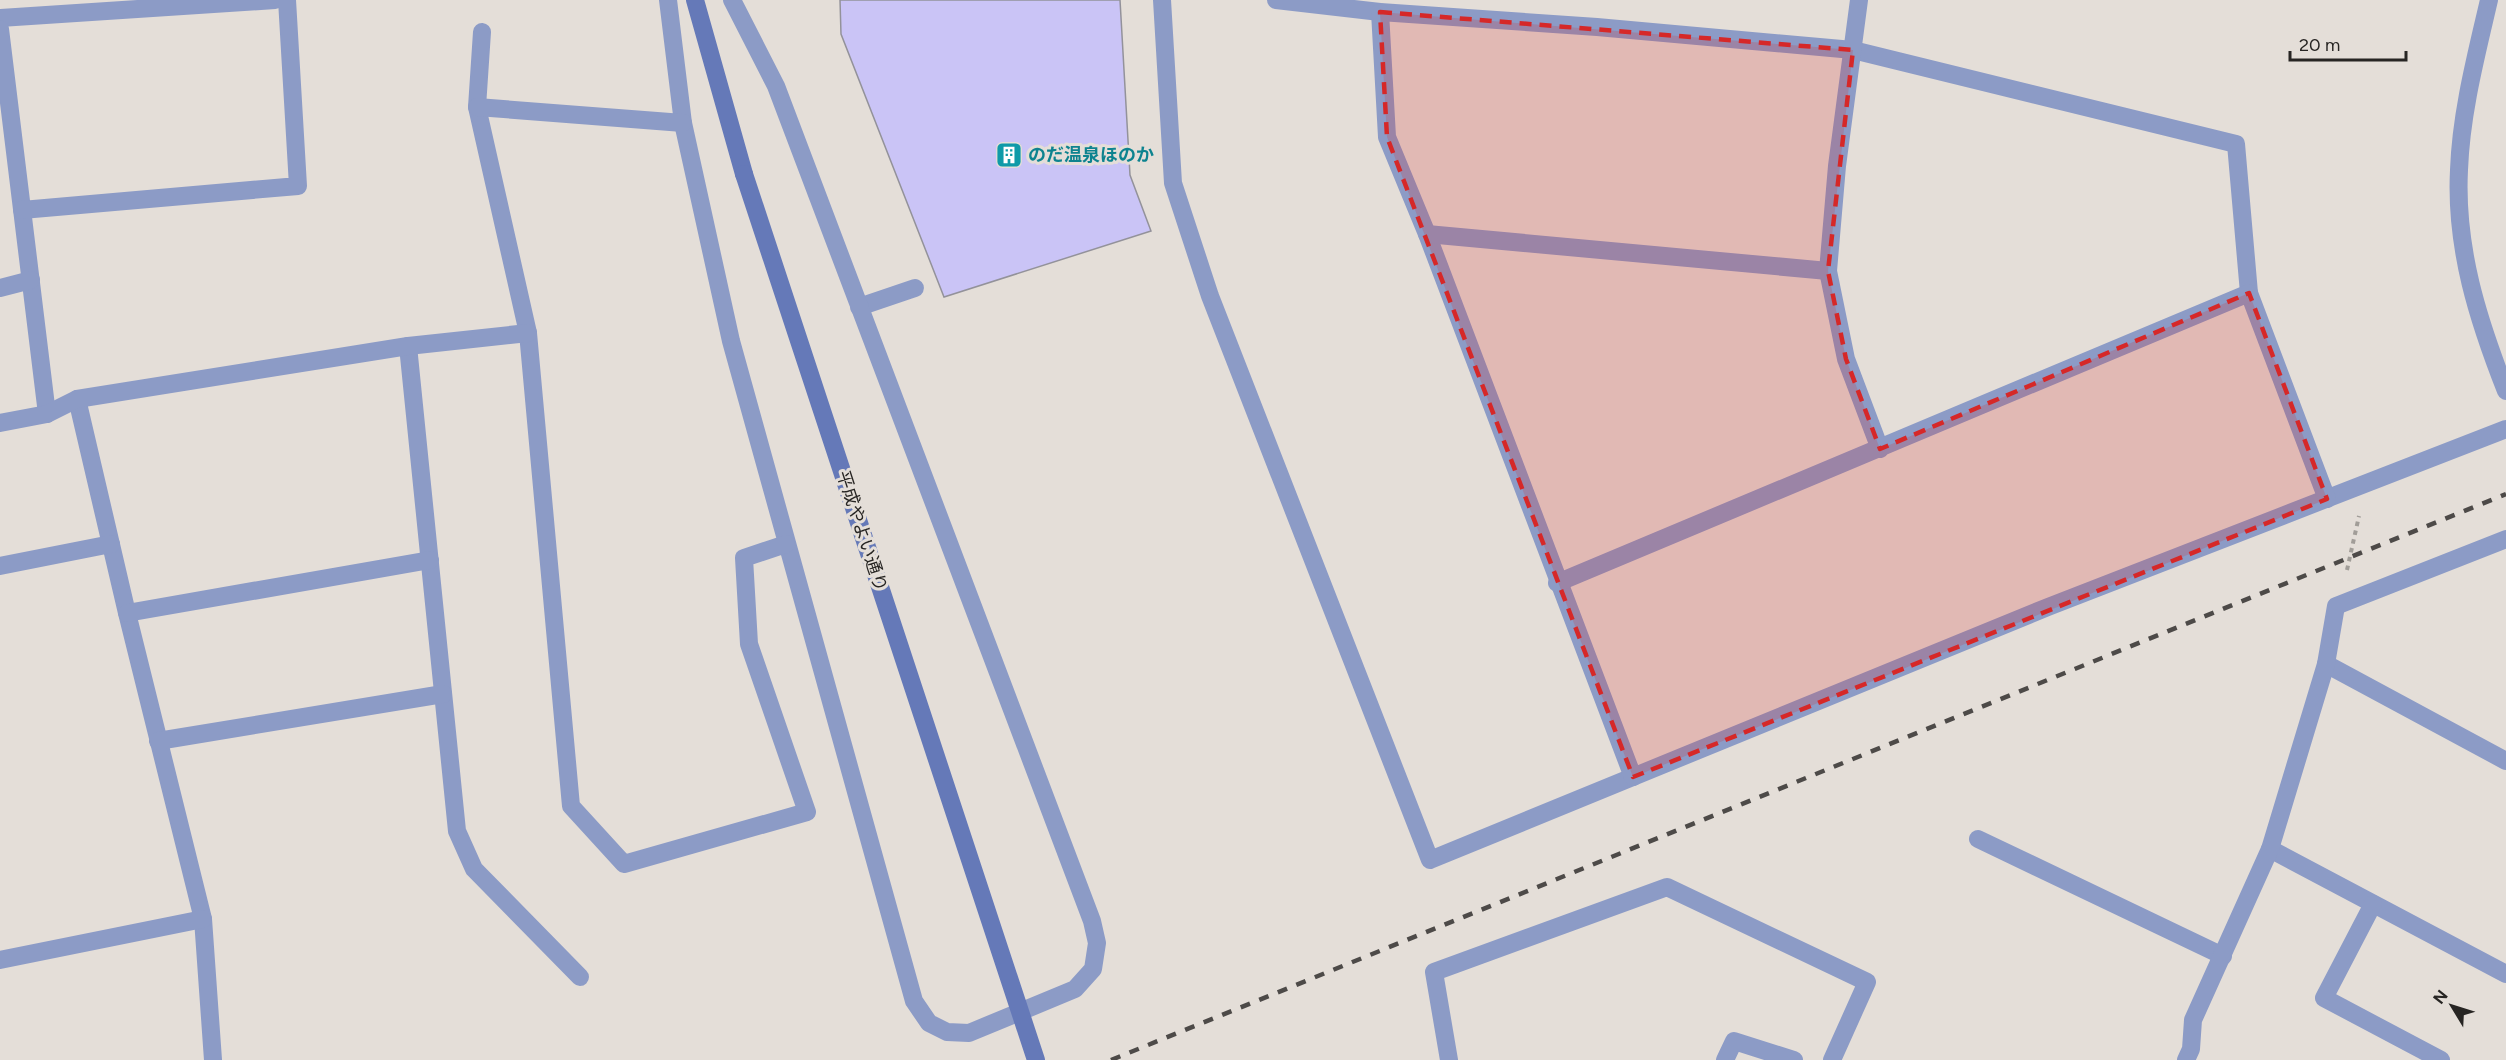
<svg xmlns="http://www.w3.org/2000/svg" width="2506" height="1060" font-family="Figtree,'Noto Sans JP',sans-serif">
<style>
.building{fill:#cac4f6;stroke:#93929a;stroke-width:1.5}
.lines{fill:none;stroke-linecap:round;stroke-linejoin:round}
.path{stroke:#a19d98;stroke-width:4;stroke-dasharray:4.5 4.5;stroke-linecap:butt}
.lane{stroke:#8c9bc6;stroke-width:18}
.street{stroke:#8c9bc6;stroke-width:18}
.secondary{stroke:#6579b8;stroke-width:18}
.rail{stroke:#4d4a48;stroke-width:4.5;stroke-dasharray:10 10;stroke-linecap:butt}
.secondary-bridge{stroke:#6579b8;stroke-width:18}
.marked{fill:#d62828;fill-opacity:0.2;stroke:#d62828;stroke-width:4.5;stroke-dasharray:12 8;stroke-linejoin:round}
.labels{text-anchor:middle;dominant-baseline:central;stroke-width:6;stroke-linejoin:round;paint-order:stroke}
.culture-label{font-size:18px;font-weight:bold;fill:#0d838f;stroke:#e4ded8;text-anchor:start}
.street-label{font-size:18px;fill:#272523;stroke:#e4ded8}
</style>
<rect width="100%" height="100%" fill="#e4ded8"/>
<polygon class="building" points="840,0 1120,0 1130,175 1151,231 944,297 841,34"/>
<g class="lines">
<polyline class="path" points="2347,570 2359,516"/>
<g class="lane">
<polyline points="859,307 915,288"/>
<polyline points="1978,839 2223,956"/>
</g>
<g class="street">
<polyline points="668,0 683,123 731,341 914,1001 929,1023 947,1032 969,1033 1075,989 1093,969 1097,943 1092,921 776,86 732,0"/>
<polyline points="1162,0 1173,183 1210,296 1430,860 2048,607 2506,429"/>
<polyline points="1276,0 1380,12 1597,27 1853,50 2236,144 2249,293 2327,499"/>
<polyline points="1859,0 1837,166 1828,271 1846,359 1880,449"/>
<path d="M2489 0C2476 56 2461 113 2459 170 2455 248 2478 320 2506 391"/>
<polyline points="1380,12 1387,137 1427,234 1633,777"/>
<polyline points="0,18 275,0"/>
<polyline points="0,29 47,414"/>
<polyline points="482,32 477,107 528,333 571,806 624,864 807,812 749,644 744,558 786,544"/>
<polyline points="477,107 683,123"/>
<polyline points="22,210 298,186 287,0"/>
<polyline points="1427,234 1828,271"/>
<polyline points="0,288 31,280"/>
<polyline points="408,346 457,831 474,869 580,977"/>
<polyline points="77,399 127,613 203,919 213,1060"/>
<polyline points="0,423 47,414 77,399 408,346 528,333"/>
<polyline points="0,566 111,544"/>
<polyline points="1557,583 2249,293"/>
<polyline points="127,613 430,560"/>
<polyline points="2326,664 2506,761"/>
<polyline points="158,741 443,694"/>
<polyline points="2270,849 2506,974"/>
<polyline points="2373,904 2324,998 2441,1060"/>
<polyline points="0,960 203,919"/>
<polyline points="1449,1060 1434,972 1667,887 1867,982 1832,1060"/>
<polyline points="1725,1060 1734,1041 1794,1060"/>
<polyline points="2186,1060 2191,1049 2193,1020 2270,849 2326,664 2336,606 2506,539"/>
</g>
<polyline class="secondary" points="695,0 744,174"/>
<polyline class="rail" points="1111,1060 2506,494"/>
<polyline class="secondary-bridge" points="744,174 1036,1060"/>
</g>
<path class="marked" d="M1380 12 1853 50 1828 271 1846 359 1880 449 2249 293 2327 499 1633 777 1387 137Z"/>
<defs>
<symbol id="building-square" viewBox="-11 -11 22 22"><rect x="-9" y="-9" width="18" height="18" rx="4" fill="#0f9aa8" stroke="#e4ded8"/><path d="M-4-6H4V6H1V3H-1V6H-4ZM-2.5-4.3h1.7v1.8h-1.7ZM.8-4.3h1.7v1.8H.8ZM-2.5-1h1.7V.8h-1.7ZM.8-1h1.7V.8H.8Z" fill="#fff"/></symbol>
</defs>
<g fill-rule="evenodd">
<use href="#building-square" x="994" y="140" width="30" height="30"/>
</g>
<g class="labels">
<g class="culture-label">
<text x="1028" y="155">のだ温泉ほのか</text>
</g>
<g class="street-label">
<text transform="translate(862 531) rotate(72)">平成やよい通り</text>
</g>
</g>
<g transform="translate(2452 1006) rotate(308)" stroke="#e4ded8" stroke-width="4.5" paint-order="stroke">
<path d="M0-4.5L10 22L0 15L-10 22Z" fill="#272523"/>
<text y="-9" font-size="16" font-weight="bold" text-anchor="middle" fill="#272523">N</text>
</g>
<path d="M2290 51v9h116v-9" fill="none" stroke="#272523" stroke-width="3"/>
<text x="2299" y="51" font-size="18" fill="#272523" stroke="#e4ded8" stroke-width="4.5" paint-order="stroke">20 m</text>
</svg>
